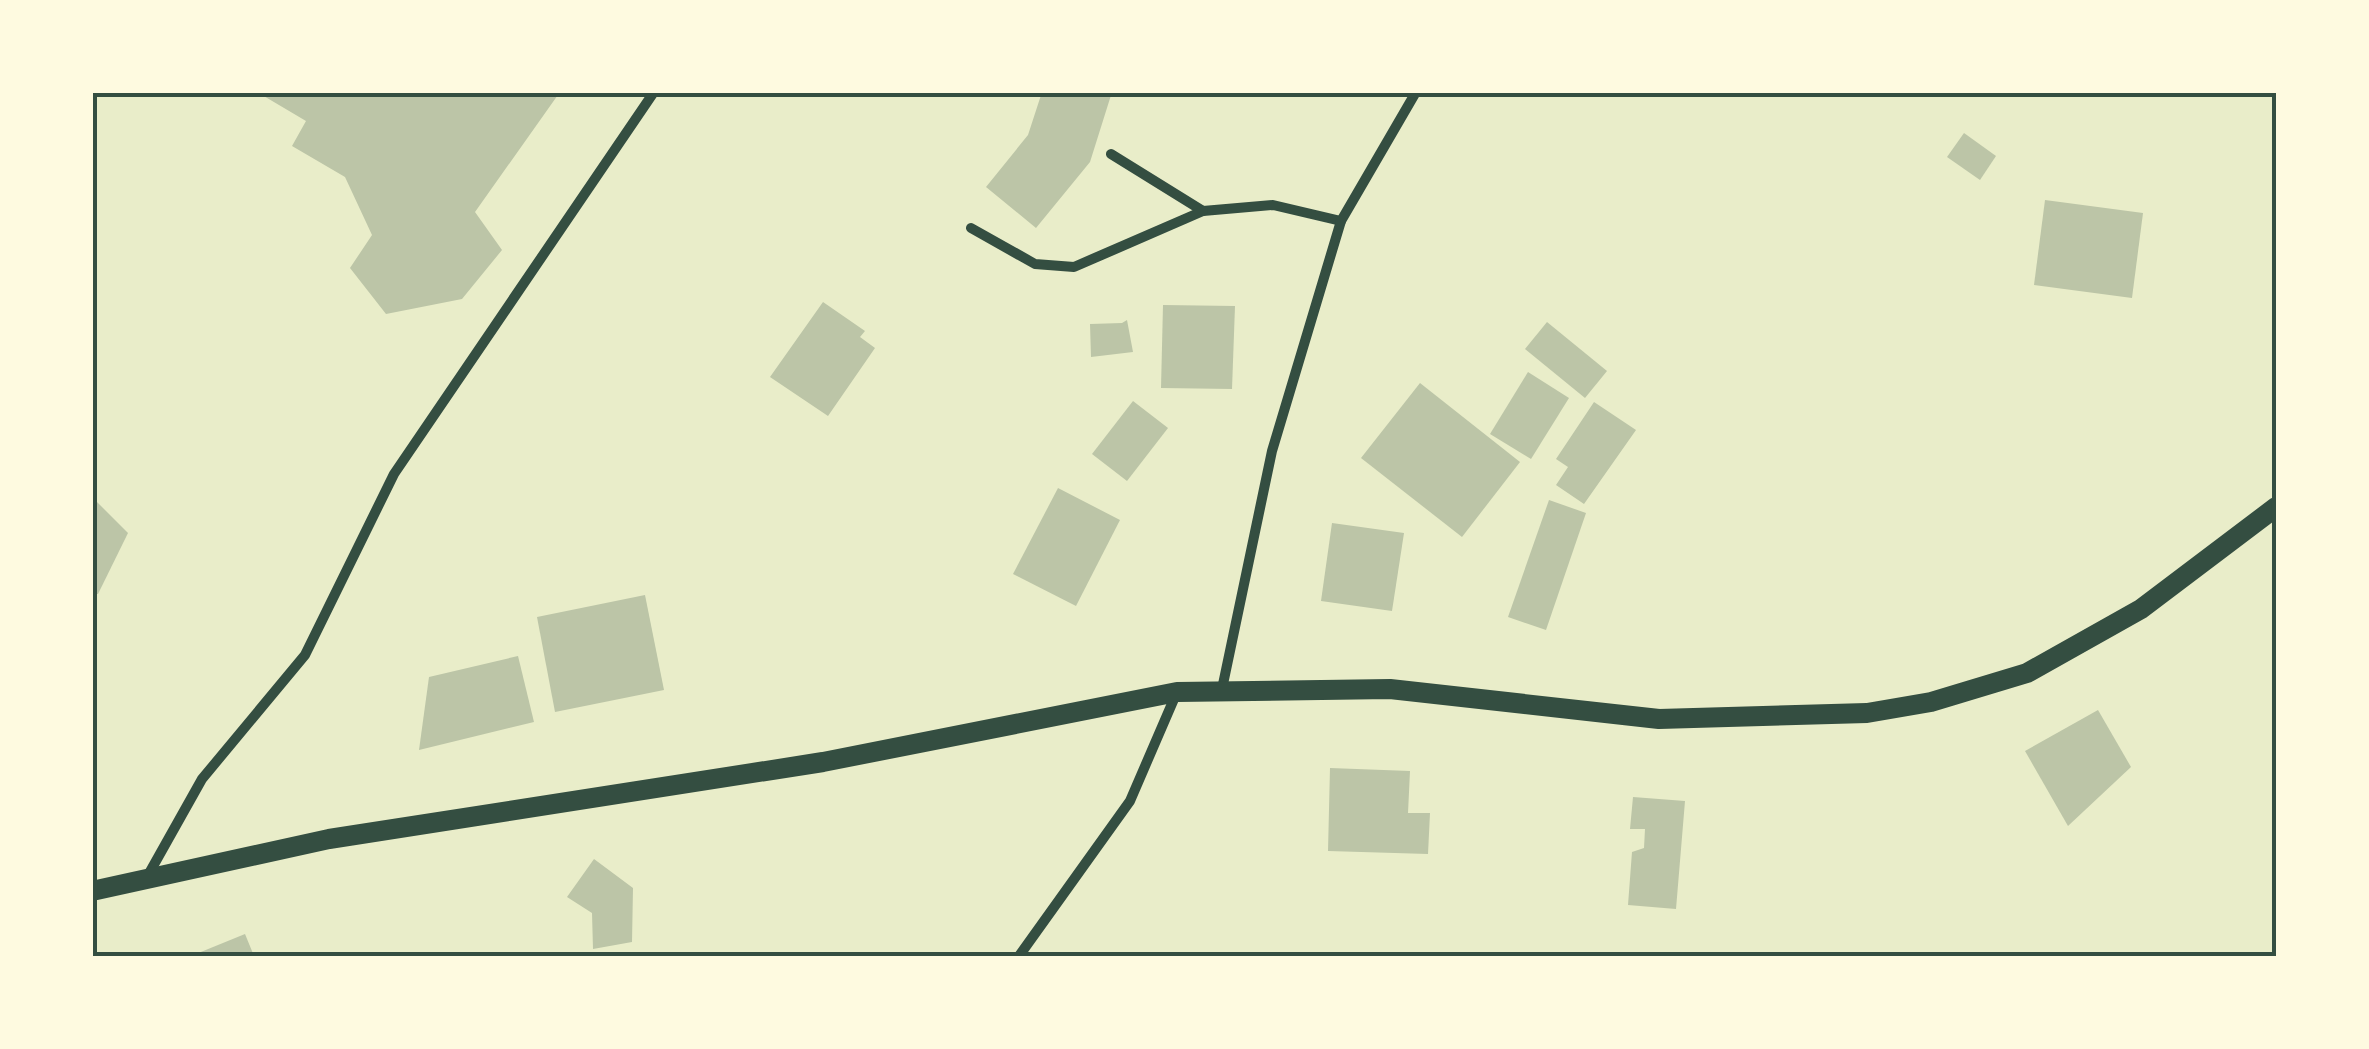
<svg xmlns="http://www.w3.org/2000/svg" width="2369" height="1049" font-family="'Golos Text',sans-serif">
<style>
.building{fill:#bcc5a7}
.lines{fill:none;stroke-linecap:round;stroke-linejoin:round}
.minor{stroke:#344e41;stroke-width:10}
.secondary{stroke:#344e41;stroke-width:20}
.neatline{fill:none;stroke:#344e41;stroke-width:4}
</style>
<rect width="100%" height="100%" fill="#e9edc9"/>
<g class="building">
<polygon points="257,92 560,92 475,212 502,250 462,299 386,314 350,268 372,235 345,177 292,146 306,121"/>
<polygon points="1042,92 1112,92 1090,162 1036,228 986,187 1028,135"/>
<polygon points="1964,133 1996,156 1980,180 1947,157"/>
<polygon points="2045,200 2143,213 2132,298 2034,285"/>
<polygon points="823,302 865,331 860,337 875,348 828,416 770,377"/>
<polygon points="1163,305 1235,306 1232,389 1161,388"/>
<polygon points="1127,320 1133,352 1091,357 1090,324 1122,323"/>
<polygon points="1547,322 1607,371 1585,398 1525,349"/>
<polygon points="1528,372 1569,398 1531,459 1490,434"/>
<polygon points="1420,383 1520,462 1462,537 1361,458"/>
<polygon points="1133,401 1168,428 1127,481 1092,454"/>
<polygon points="1594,402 1636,430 1584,504 1556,485 1568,467 1556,459"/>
<polygon points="1058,488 1120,520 1076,606 1013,574"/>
<polygon points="92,497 128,533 98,594 92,594"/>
<polygon points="1549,500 1586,513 1546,630 1508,617"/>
<polygon points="1332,523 1404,533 1392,611 1321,601"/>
<polygon points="645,595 664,690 555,712 537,617"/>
<polygon points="518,656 534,722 419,750 429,677"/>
<polygon points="2098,710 2131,767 2068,826 2025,751"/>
<polygon points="1330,768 1410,771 1408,813 1430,813 1428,854 1328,851"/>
<polygon points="1633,797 1685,801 1676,909 1628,905 1632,852 1644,848 1645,829 1630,829"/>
<polygon points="594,859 633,888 632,942 593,949 592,913 567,897"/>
<polygon points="245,934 254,956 191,956"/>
</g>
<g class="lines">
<g class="minor">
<polyline points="1111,154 1203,211 1273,205 1341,221"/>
<polyline points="971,228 1035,264 1074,267 1203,211"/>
<polyline points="1222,689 1272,451 1341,221 1416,92"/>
<polyline points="147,877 202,779 305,655 394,474 654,92"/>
<polyline points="1019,956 1130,801 1177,692"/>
</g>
<polyline class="secondary" points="92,891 329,839 823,762 1177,692 1390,689 1659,719 1867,713 1931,702 2027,673 2141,609 2276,507"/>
</g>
<rect width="2369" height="1049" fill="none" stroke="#fefae0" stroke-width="190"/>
<rect x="95" y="95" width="2179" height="859" class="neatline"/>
</svg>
